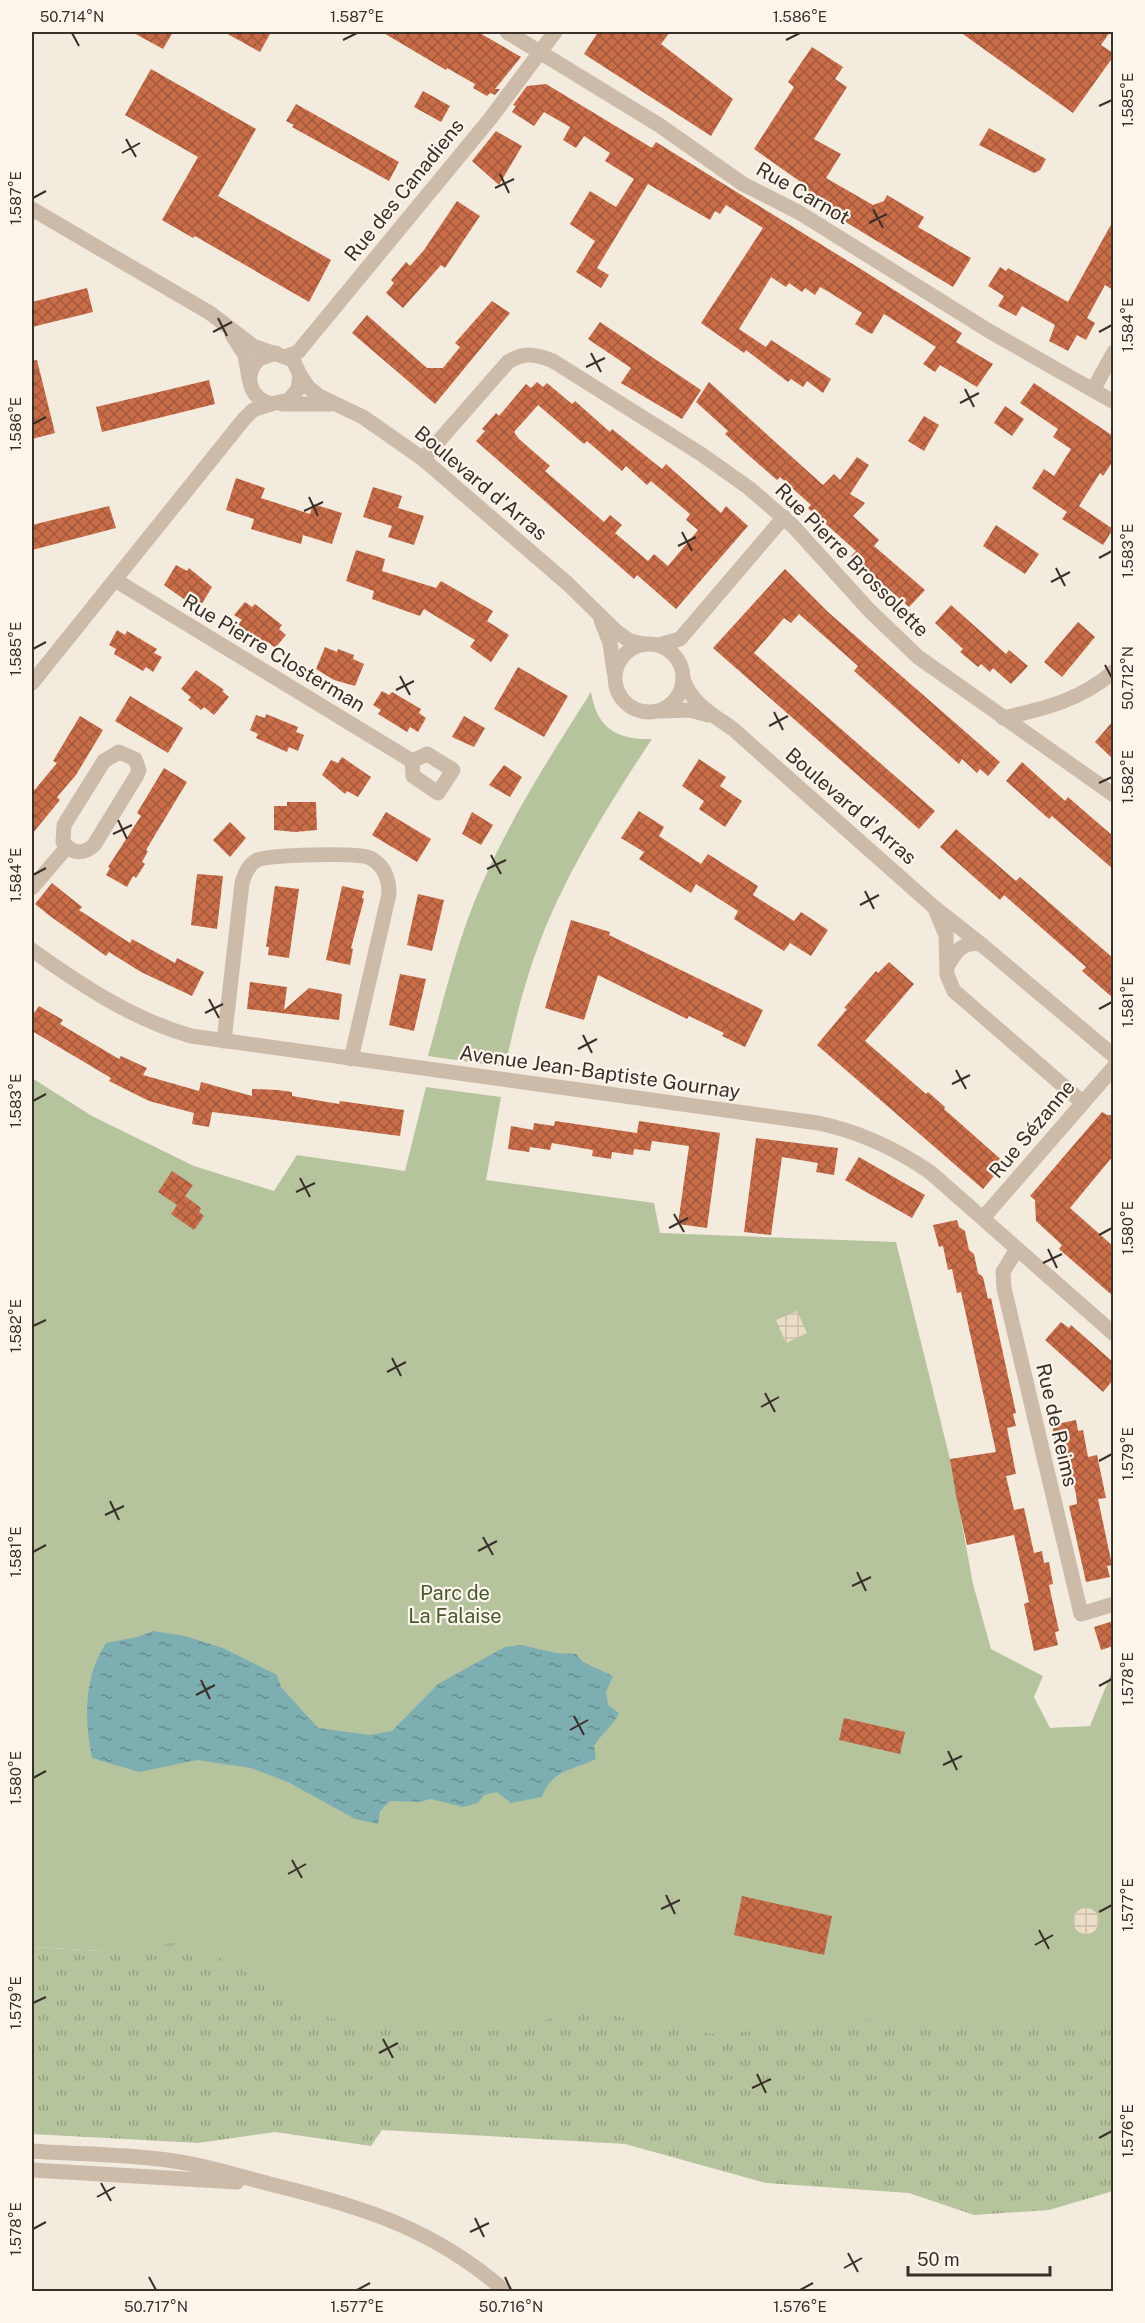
<svg xmlns="http://www.w3.org/2000/svg" width="1145" height="2323" font-family="'Public Sans',sans-serif">
<style>
.grass{fill:url(#grass-tufts)}
.park{fill:#b6c49e}
.plaza{fill:url(#plaza-grid)}
.water{fill:url(#water-ripples)}
.building{fill:url(#building-cross-hatch);fill-rule:evenodd}
.lines{fill:none;stroke-linecap:round;stroke-linejoin:round}
.minor{stroke:#cdbbaa;stroke-width:15}
.ticks{fill:none;stroke:#3a302a;stroke-width:2}
.labels{text-anchor:middle;dominant-baseline:central;stroke-width:4.5;stroke-linejoin:round;paint-order:stroke}
.street-label{font-size:20px;fill:#3a302a;stroke:#fbf5ec}
.park-label{font-size:20px;fill:#47592d;stroke:#fbf5ec}
.neatline{fill:none;stroke:#3a302a;stroke-width:2}
.ticks-label{font-size:15px;text-anchor:middle;fill:#3a302a}
</style>
<defs>
<pattern id="grass-tufts" width="24" height="20" patternUnits="userSpaceOnUse" patternTransform="scale(1.5)"><rect width="24" height="20" fill="#b6c49e"/><path d="M3 7l-1-3M5 7V3M7 7l1-3M15 17l-1-3M17 17v-4M19 17l1-3" fill="none" stroke="#95a081"/></pattern>
<pattern id="plaza-grid" width="8" height="8" patternUnits="userSpaceOnUse" patternTransform="scale(1.5)"><rect width="8" height="8" fill="#ecddc6"/><path d="M0 4h8M4 0v8" fill="none" stroke="#cbbeaa"/></pattern>
<pattern id="water-ripples" width="26" height="14" patternUnits="userSpaceOnUse" patternTransform="scale(1.5)"><rect width="26" height="14" fill="#7daeb2"/><path d="M2 4q2-2 4 0t4 0M15 11q2-2 4 0t4 0" fill="none" stroke="#678e91"/></pattern>
<pattern id="building-cross-hatch" width="8" height="8" patternUnits="userSpaceOnUse" patternTransform="scale(1.5)"><rect width="8" height="8" fill="#c96c48"/><path d="M0 0l8 8M0 8l8-8" fill="none" stroke="#a4593c"/></pattern>
</defs>
<rect width="100%" height="100%" fill="#f4ebdf"/>
<polygon class="grass" points="1113,1690 1113,2191 1049,2210 974,2215 909,2193 766,2183 625,2144 382,2130 371,2146 275,2132 198,2143 32,2134 32,1947 102,1951 32,1795 1044,1717 1050,1728 1090,1727 1104,1693"/>
<g class="park">
<path d="M591 692C597 728 616 740 652 739 609 804 567 871 539 944 524 983 514 1026 505 1067L428 1056C444 999 457 940 481 886 511 817 551 755 591 692Z"/>
<polygon points="32,1078 92,1116 194,1166 274,1191 297,1155 405,1171 426,1087 501,1097 486,1180 654,1203 660,1233 896,1242 950,1459 973,1584 991,1649 1043,1676 1034,1697 1050,1728 1090,1726 1113,1669 1113,2027 1094,2024 992,2028 858,2019 719,2035 588,2011 493,2031 415,2031 329,2018 189,1941 103,1951 32,1947"/>
</g>
<g class="plaza">
<polygon points="797,1311 807,1333 786,1343 776,1320"/>
<circle cx="1086" cy="1921" r="13"/>
</g>
<path class="water" d="M153 1631 185 1636 223 1648 277 1675 281 1687 318 1728 370 1735 392 1731 438 1684 505 1647 521 1645 557 1653 576 1654 583 1662 613 1676 606 1692 608 1705 619 1713C612 1727 602 1733 594 1746L596 1759C572 1771 552 1769 542 1797L511 1803 497 1792 484 1795 478 1803 463 1807 431 1799 419 1802 390 1801 380 1811 378 1824 355 1819 288 1782 251 1768 197 1760 139 1772 92 1758C84 1719 84 1676 106 1643L137 1637Z"/>
<g class="building">
<polygon points="132,32 173,32 163,49"/>
<polygon points="224,32 271,32 260,52"/>
<polygon points="382,32 478,32 521,57 495,89 500,89 495,95 490,93 487,96 473,88 475,84 447,68 446,70"/>
<polygon points="598,32 670,32 661,44 733,99 711,136 584,54"/>
<polygon points="960,32 1110,32 1101,45 1113,53 1113,57 1073,113"/>
<polygon points="812,47 843,67 835,79 847,87 814,139 841,154 826,178 873,205 884,201 887,195 924,217 918,227 971,258 953,287 824,209 826,205 801,190 805,185 754,149 794,87 788,82"/>
<polygon points="151,69 256,129 218,196 331,260 309,302 195,236 193,238 162,220 198,157 125,115"/>
<polygon points="546,84 652,148 656,142 864,271 962,333 956,342 993,364 977,387 940,365 935,372 923,364 936,347 884,314 872,334 868,332 855,324 862,313 829,292 820,287 815,295 805,288 802,292 789,283 786,287 771,277 739,329 766,347 771,340 831,379 823,393 807,381 803,387 791,379 788,382 746,350 744,353 701,323 763,228 726,205 720,214 715,211 710,220 648,184 597,268 609,275 601,288 576,272 595,241 570,224 590,191 616,207 634,179 605,161 610,153 584,136 576,148 563,140 570,127 544,112 534,126 512,112 516,106 513,105 527,86"/>
<polygon points="423,91 450,106 441,122 414,107"/>
<polygon points="296,104 399,162 389,181 292,127 294,125 286,121"/>
<polygon points="989,128 1046,159 1040,170 1034,173 979,145"/>
<polygon points="496,131 522,146 499,185 472,161"/>
<polygon points="457,201 480,216 445,268 441,265 403,308 386,293 394,283 391,280 406,262 410,266 424,250"/>
<polygon points="1113,221 1113,290 1105,285 1087,318 1095,323 1086,340 1077,335 1068,351 1049,341 1055,325 1022,306 1016,316 998,306 1004,296 988,286 1000,267 1006,271 1008,268 1068,302"/>
<polygon points="87,288 93,312 32,327 32,302"/>
<polygon points="492,301 510,313 435,404 352,333 367,315 427,368 443,368 460,347 455,343"/>
<polygon points="600,322 701,390 682,419 621,383 631,368 588,339"/>
<polygon points="37,360 55,433 32,439 32,361"/>
<polygon points="209,380 215,404 102,432 96,407"/>
<path d="M537 382 543 387 547 383 572 404 575 401 610 432 612 429 662 469 666 464 721 513 726 506 748 526 676 609 637 575 634 579 476 441 485 431 482 429 496 413 499 416 526 384 531 388ZM538 405 584 444 587 441 622 471 626 466 647 485 651 481 690 514 686 520 698 530 668 566 654 554 648 561 615 533 622 525 610 515 604 522 545 471 550 466 519 439 514 432Z"/>
<polygon points="709,382 823,485 834,474 840,480 857,457 869,465 850,494 865,503 853,516 879,540 874,546 925,590 909,607 851,556 856,551 808,508 811,505 780,477 777,480 745,452 725,434 728,431 696,402"/>
<polygon points="1034,383 1113,436 1113,461 1103,476 1100,473 1079,506 1113,529 1103,545 1062,519 1067,512 1032,488 1044,469 1054,476 1071,449 1053,437 1058,429 1020,403"/>
<polygon points="1005,406 1024,419 1012,436 994,423"/>
<polygon points="924,416 939,425 924,451 908,441"/>
<polygon points="236,478 265,488 261,498 310,514 313,504 342,513 332,544 303,535 301,544 251,529 254,519 226,510"/>
<polygon points="373,487 402,496 398,508 424,516 414,545 388,537 392,526 363,517"/>
<polygon points="109,506 116,528 32,550 32,525"/>
<polygon points="996,525 1039,554 1025,574 983,546"/>
<polygon points="356,550 385,559 382,571 436,588 441,581 493,611 487,621 509,635 491,662 470,647 475,640 424,609 420,616 372,599 374,591 346,581"/>
<polygon points="176,565 187,571 189,568 212,587 200,607 193,603 192,605 164,585"/>
<polygon points="785,569 828,612 1000,762 988,776 980,769 977,773 962,759 959,764 854,671 858,666 799,614 791,623 784,618 754,653 935,811 919,829 713,648"/>
<polygon points="245,602 252,607 255,604 282,625 279,629 286,635 275,648 268,642 265,646 238,624 242,620 234,615"/>
<polygon points="951,605 1006,654 1009,650 1028,666 1011,684 993,668 990,672 981,664 978,667 960,652 963,649 935,623"/>
<polygon points="1078,622 1095,637 1062,677 1044,662"/>
<polygon points="117,630 125,635 127,631 157,649 154,653 162,657 153,672 146,667 143,671 114,654 116,649 109,645"/>
<polygon points="325,647 337,652 338,649 354,655 353,659 364,664 355,686 334,680 316,669"/>
<polygon points="518,667 568,696 544,737 494,709"/>
<polygon points="196,670 224,690 222,691 229,697 214,715 204,707 201,710 195,705 188,700 191,697 181,689"/>
<polygon points="382,691 389,695 392,692 421,709 419,713 426,718 418,732 410,727 407,732 378,714 381,710 373,705"/>
<polygon points="130,696 183,728 168,753 115,721"/>
<polygon points="266,714 298,727 296,732 304,735 298,751 289,747 287,752 256,738 258,734 250,730 256,715 265,718"/>
<polygon points="80,716 103,730 76,775 57,797 60,800 32,834 32,793 57,763 53,761"/>
<polygon points="464,716 485,728 474,747 452,737"/>
<polygon points="1113,721 1113,759 1095,742"/>
<polygon points="342,757 371,777 358,797 347,791 345,794 322,775 331,760 338,763"/>
<polygon points="699,759 726,777 720,786 742,801 725,827 699,809 704,801 682,786"/>
<polygon points="1022,762 1065,801 1068,797 1113,836 1113,869 1052,816 1049,819 1006,781"/>
<polygon points="504,765 522,777 510,797 489,785"/>
<polygon points="164,768 187,782 146,850 148,851 142,862 145,864 136,878 133,876 127,887 106,875 110,868 108,867 141,816 137,813"/>
<polygon points="287,802 316,802 317,830 295,832 274,830 274,806 287,806"/>
<polygon points="639,811 664,827 659,836 701,864 708,854 758,886 753,895 794,921 801,912 828,930 811,956 790,943 784,951 734,919 738,911 696,884 691,893 639,859 644,852 621,838"/>
<polygon points="386,812 431,839 417,862 372,835"/>
<polygon points="472,812 493,825 481,845 462,834"/>
<polygon points="230,822 246,838 230,857 213,840"/>
<polygon points="956,829 1016,881 1020,877 1113,958 1113,998 1082,971 1086,967 1004,895 1000,900 940,847"/>
<polygon points="197,874 223,876 217,929 191,925"/>
<polygon points="52,883 82,907 79,910 130,943 132,939 175,963 177,958 204,972 192,996 141,972 109,952 106,956 50,916 35,904"/>
<polygon points="275,886 299,889 289,958 268,955 269,947 266,947"/>
<polygon points="342,886 364,891 362,898 364,899 351,948 353,949 350,965 326,960"/>
<polygon points="418,894 444,900 432,951 407,945"/>
<polygon points="571,920 610,932 609,935 763,1010 745,1047 722,1036 724,1033 689,1016 687,1019 598,975 584,1020 545,1008"/>
<polygon points="889,962 914,984 865,1041 926,1094 928,1092 945,1107 944,1109 1005,1163 983,1189 817,1045 847,1009 844,1008 876,971 878,973"/>
<polygon points="400,974 426,979 414,1031 389,1025"/>
<polygon points="250,982 287,987 284,1010 309,988 342,994 339,1020 247,1009"/>
<polygon points="39,1006 63,1020 60,1024 119,1059 121,1056 147,1068 143,1075 199,1091 201,1082 252,1096 252,1089 278,1090 292,1092 292,1096 339,1104 340,1101 404,1110 400,1136 212,1112 209,1127 192,1124 194,1113 149,1101 109,1081 111,1078 32,1031 32,1016"/>
<polygon points="1102,1112 1107,1115 1113,1115 1113,1156 1070,1208 1113,1246 1113,1296 1059,1249 1062,1245 1036,1221 1035,1200 1030,1196"/>
<polygon points="555,1121 637,1133 639,1121 720,1133 707,1228 678,1224 689,1146 652,1141 650,1151 634,1149 633,1155 612,1152 611,1159 592,1156 593,1150 552,1143 550,1150 530,1147 529,1152 508,1149 511,1126 533,1130 534,1123 554,1126"/>
<polygon points="756,1138 838,1148 834,1175 816,1172 818,1163 782,1157 771,1235 744,1232"/>
<polygon points="859,1157 925,1195 912,1218 845,1180"/>
<polygon points="172,1171 193,1185 185,1196 201,1208 199,1212 204,1216 194,1230 171,1214 177,1205 158,1192"/>
<polygon points="957,1220 959,1227 965,1231 969,1250 974,1254 978,1273 983,1277 988,1299 991,1298 1016,1413 1013,1414 1016,1426 1007,1428 1016,1474 1006,1476 1014,1510 1024,1508 1034,1553 1042,1551 1044,1563 1049,1562 1053,1584 1049,1585 1059,1631 1055,1632 1058,1645 1034,1651 1024,1604 1029,1602 1014,1535 967,1545 956,1495 950,1459 996,1452 961,1292 957,1293 952,1269 948,1270 943,1246 939,1247 933,1225"/>
<polygon points="1061,1322 1069,1328 1071,1325 1113,1362 1113,1380 1103,1392 1045,1340"/>
<polygon points="1076,1420 1078,1431 1083,1430 1088,1457 1097,1455 1106,1498 1098,1499 1112,1565 1107,1566 1110,1577 1086,1582 1069,1506 1077,1504 1076,1494 1068,1462 1060,1463 1052,1425"/>
<polygon points="1113,1621 1113,1646 1101,1650 1094,1627"/>
<polygon points="844,1718 905,1732 900,1754 839,1740"/>
<polygon points="742,1896 832,1916 824,1955 734,1935"/>
</g>
<g class="lines">
<g class="minor">
<polyline points="507,32 659,125 743,184 800,213 989,331 1114,402"/>
<path d="M32 209 210 313 253 346 293 360 300 375 298 389 289 400 271 404C249 398 243 375 259 359L276 353"/>
<polyline points="232,335 245,355 249,379"/>
<polyline points="287,356 298,352 490,119 555,32"/>
<polyline points="300,375 308,387 319,396 363,417 423,459 568,584 617,632 630,641 645,644"/>
<polyline points="1093,390 1114,352"/>
<polyline points="282,404 330,404"/>
<path d="M423 459 508 362C523 352 537 354 553 361L701 454 749 488 793 526 869 610 918 657 1114 795"/>
<polyline points="115,580 412,761 413,776 438,793 453,770 427,754 412,761"/>
<polyline points="601,620 610,643 614,672"/>
<circle cx="649" cy="678" r="34"/>
<polyline points="659,645 680,639 784,517"/>
<path d="M683 679C692 704 712 714 733 729L935 908 982 945 1114 1056"/>
<polyline points="32,683 244,419 253,410 271,404"/>
<polyline points="661,711 690,710 708,715"/>
<path d="M1003 718C1043 709 1082 700 1114 671"/>
<path d="M119 752 135 759 139 770 137 775 94 845C83 855 72 854 63 842L64 825 104 761Z"/>
<polyline points="32,888 67,847"/>
<polyline points="936,911 946,935 947,975 954,991 1082,1102"/>
<path d="M32 950C81 985 132 1019 191 1036L818 1123C858 1131 896 1149 930 1172L1114 1334"/>
<path d="M948 965C956 951 965 939 982 945"/>
<path d="M224 1041 242 883C245 874 248 865 257 860 269 855 358 852 370 858 384 865 389 879 389 894L351 1059"/>
<polyline points="983,1218 1114,1067"/>
<polyline points="1017,1249 1003,1272 1004,1288 1081,1614 1114,1604"/>
<path d="M32 2151C74 2154 117 2154 159 2159 198 2163 235 2175 274 2185 363 2207 435 2229 506 2292"/>
<polyline points="32,2170 237,2182"/>
</g>
</g>
<path class="ticks" d="M72 33 79 46M343 40 357 33M786 40 800 33M1099 106 1112 100M126 139 136 157M122 153 140 143M500 174 509 193M495 188 514 179M33 198 46 191M873 209 883 228M869 223 887 214M218 318 227 336M213 332 232 322M1099 332 1112 325M591 353 601 372M586 367 605 358M965 389 974 407M960 403 979 393M33 424 46 417M309 497 318 516M304 511 323 502M682 532 692 551M678 546 696 537M1099 558 1112 551M1056 568 1065 586M1051 582 1070 572M33 649 46 642M1105 665 1112 678M400 676 410 695M396 690 414 681M774 712 783 730M769 726 788 716M1099 783 1112 777M118 820 127 839M113 834 132 825M491 855 501 874M487 869 506 860M33 875 46 868M865 891 874 909M860 905 879 895M209 999 219 1018M1099 1009 1112 1002M205 1013 223 1004M583 1035 592 1053M578 1049 597 1039M956 1070 966 1089M952 1084 970 1075M33 1101 46 1094M300 1178 310 1197M296 1192 315 1183M674 1214 684 1232M669 1228 688 1218M1099 1235 1112 1228M1048 1249 1057 1268M1043 1263 1062 1254M33 1326 46 1320M392 1358 401 1376M387 1372 406 1362M765 1393 775 1412M761 1407 779 1397M1099 1461 1112 1454M110 1501 119 1520M105 1515 124 1506M483 1537 493 1555M478 1551 497 1541M33 1552 46 1545M857 1572 866 1591M852 1586 871 1577M201 1680 210 1699M1099 1686 1112 1679M196 1695 215 1685M574 1716 584 1735M570 1730 588 1720M948 1751 957 1770M943 1765 962 1756M33 1778 46 1771M292 1860 302 1878M288 1874 306 1864M666 1895 675 1914M661 1909 680 1900M1099 1912 1112 1905M1039 1930 1049 1949M1035 1945 1053 1935M33 2003 46 1997M383 2039 393 2058M379 2053 398 2043M757 2074 766 2093M752 2088 771 2079M1099 2138 1112 2131M101 2183 111 2201M97 2197 115 2187M475 2218 484 2237M33 2229 46 2222M470 2232 489 2223M848 2253 858 2272M844 2268 862 2258M149 2277 156 2290M505 2277 511 2290M357 2290 370 2283M800 2290 813 2283"/>
<g class="labels">
<g class="street-label">
<text transform="translate(404 190) rotate(-51)">Rue des Canadiens</text>
<text transform="translate(803 193) rotate(30)">Rue Carnot</text>
<text transform="translate(481 483) rotate(40)">Boulevard d'Arras</text>
<text transform="translate(852 560) rotate(45)">Rue Pierre Brossolette</text>
<text transform="translate(274 653) rotate(31)">Rue Pierre Closterman</text>
<text transform="translate(851 806) rotate(41)">Boulevard d'Arras</text>
<text transform="translate(600 1072) rotate(8)">Avenue Jean-Baptiste Gournay</text>
<text transform="translate(1032 1129) rotate(-50)">Rue Sézanne</text>
<text transform="translate(1057 1425) rotate(77)">Rue de Reims</text>
</g>
<g class="park-label">
<text x="455" y="1593">Parc de<tspan x="455" dy="23">La Falaise</tspan></text>
</g>
</g>
<rect width="1145" height="2323" fill="none" stroke="#fbf5ec" stroke-width="66"/>
<path d="M908 2266v9h142v-9" fill="none" stroke="#3a302a" stroke-width="3"/>
<text x="917" y="2266" font-size="18" fill="#3a302a" stroke="#fbf5ec" stroke-width="4.5" paint-order="stroke">50 m</text>
<rect x="33" y="33" width="1079" height="2257" class="neatline"/>
<g class="ticks-label">
<text x="72" y="22">50.714°N</text>
<text x="357" y="22">1.587°E</text>
<text x="800" y="22">1.586°E</text>
<text transform="translate(1128 100) rotate(-90)" y="5">1.585°E</text>
<text transform="translate(16 198) rotate(-90)" y="5">1.587°E</text>
<text transform="translate(1128 325) rotate(-90)" y="5">1.584°E</text>
<text transform="translate(16 424) rotate(-90)" y="5">1.586°E</text>
<text transform="translate(1128 551) rotate(-90)" y="5">1.583°E</text>
<text transform="translate(16 649) rotate(-90)" y="5">1.585°E</text>
<text transform="translate(1128 678) rotate(-90)" y="5">50.712°N</text>
<text transform="translate(1128 777) rotate(-90)" y="5">1.582°E</text>
<text transform="translate(16 875) rotate(-90)" y="5">1.584°E</text>
<text transform="translate(1128 1002) rotate(-90)" y="5">1.581°E</text>
<text transform="translate(16 1101) rotate(-90)" y="5">1.583°E</text>
<text transform="translate(1128 1228) rotate(-90)" y="5">1.580°E</text>
<text transform="translate(16 1326) rotate(-90)" y="5">1.582°E</text>
<text transform="translate(1128 1454) rotate(-90)" y="5">1.579°E</text>
<text transform="translate(16 1552) rotate(-90)" y="5">1.581°E</text>
<text transform="translate(1128 1679) rotate(-90)" y="5">1.578°E</text>
<text transform="translate(16 1778) rotate(-90)" y="5">1.580°E</text>
<text transform="translate(1128 1905) rotate(-90)" y="5">1.577°E</text>
<text transform="translate(16 2003) rotate(-90)" y="5">1.579°E</text>
<text transform="translate(1128 2131) rotate(-90)" y="5">1.576°E</text>
<text transform="translate(16 2229) rotate(-90)" y="5">1.578°E</text>
<text x="156" y="2312">50.717°N</text>
<text x="357" y="2312">1.577°E</text>
<text x="511" y="2312">50.716°N</text>
<text x="800" y="2312">1.576°E</text>
</g>
</svg>
